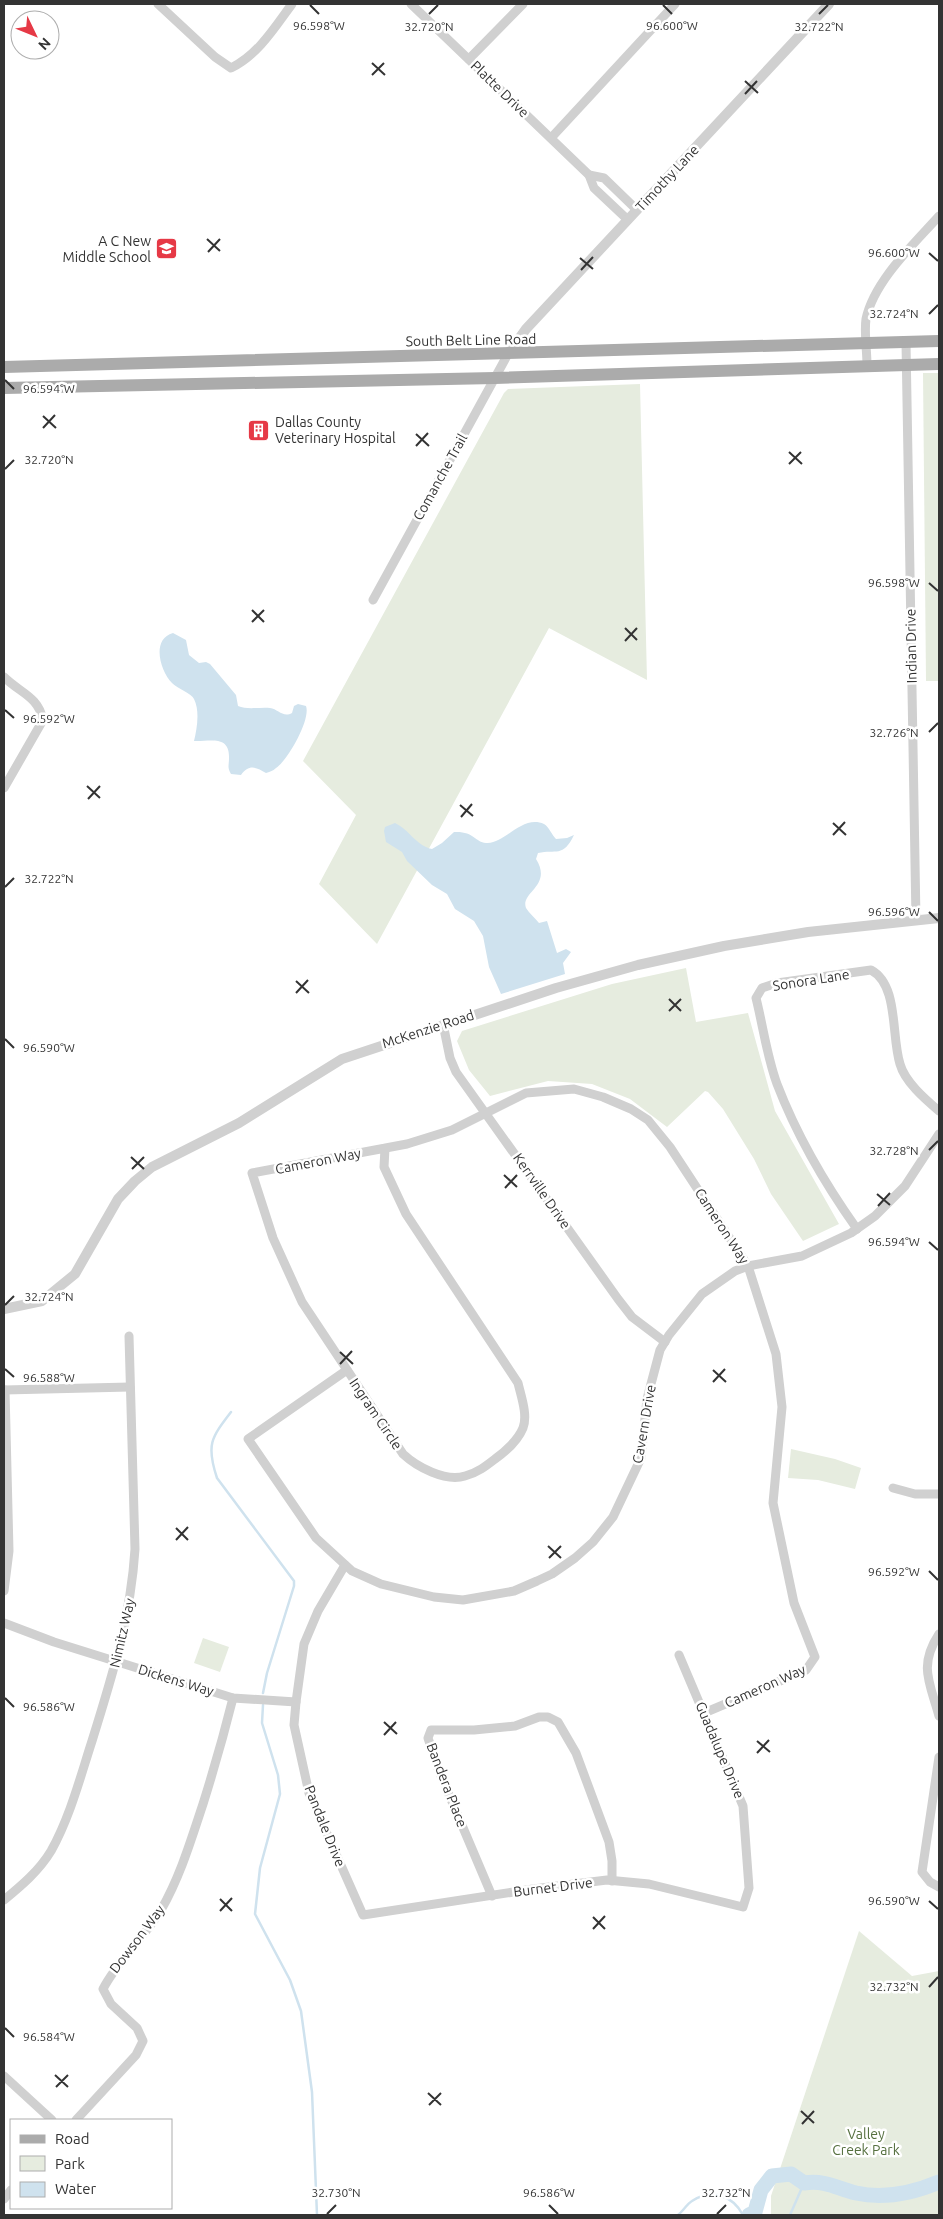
<svg xmlns="http://www.w3.org/2000/svg" width="943" height="2219" font-family="Ubuntu,sans-serif">
<style>
.green{fill:#e6ecdf}
.water{fill:#cfe2ee}
.lines{fill:none;stroke-linecap:round;stroke-linejoin:round}
.stream{stroke:#cfe2ee;stroke-width:2.5}
.river{stroke:#cfe2ee;stroke-width:15}
.minor{stroke:#d0d0d0;stroke-width:9}
.tertiary{stroke:#d0d0d0;stroke-width:10}
.primary{stroke:#ababab;stroke-width:12}
.ticks{fill:none;stroke:#333;stroke-width:2}
.labels{text-anchor:middle;dominant-baseline:central;stroke-width:5;stroke-linejoin:round;paint-order:stroke}
.street-label{font-size:14px;fill:#333;stroke:#fff}
.poi-label{font-size:14px;fill:#333;stroke:#fff;text-anchor:end}
.park-label{font-size:14px;fill:#56703f;stroke:#fff}
.ticks-label{font-size:12px;text-anchor:middle;fill:#333;stroke:#fff;stroke-width:5;stroke-linejoin:round;paint-order:stroke}
</style>
<rect width="100%" height="100%" fill="#fff"/>
<g class="green">
<polygon points="923,373 939,373 939,681 926,681"/>
<polygon points="640,384 647,680 549,628 377,944 319,884 356,815 303,761 504,393 508,389"/>
<polygon points="686,968 696,1022 748,1013 775,1111 839,1224 803,1241 771,1194 754,1159 723,1109 708,1092 705,1091 667,1127 630,1099 592,1084 548,1081 490,1096 469,1070 457,1041 462,1031 612,984"/>
<polygon points="791,1449 835,1459 861,1468 855,1489 818,1480 788,1478"/>
<polygon points="203,1638 229,1647 220,1672 194,1663"/>
<polygon points="859,1931 912,1976 939,1971 939,2215 771,2215 771,2196"/>
</g>
<g class="water">
<path d="M173 633 186 640 189 655 199 663 206 662 210 664 236 695 238 706C247 710 260 707 270 708 278 709 283 718 292 713L294 706 298 704 306 706C311 719 288 760 276 768 273 771 269 772 266 773 256 767 249 764 241 775L231 774C227 767 229 766 229 758 230 734 208 742 194 741 197 729 200 711 194 699 192 694 177 688 172 683 160 671 151 639 173 633Z"/>
<path d="M395 823C410 830 415 845 432 849L442 843 454 832C474 831 475 842 486 843 504 845 522 814 544 824 549 827 552 835 556 839L567 838 574 835C563 858 556 849 538 853L536 859C553 886 520 892 526 908 529 913 535 918 539 923L547 921 557 953 566 949 571 952 563 963 565 974 501 994 489 967 483 936 474 921 455 909 447 894 432 885 407 861 402 852 386 842 384 831 385 827Z"/>
</g>
<g class="lines">
<g class="stream">
<path d="M231 1412C211 1438 206 1445 217 1478L294 1581V1586L267 1673 263 1693"/>
<polyline points="263,1705 262,1723 278,1775 280,1794 260,1868 255,1914 290,1980 301,2011 312,2092 317,2215"/>
<path d="M678 2215C683 2211 687 2204 692 2201 712 2188 733 2196 743 2215"/>
<polyline points="790,2215 804,2183"/>
</g>
<path class="river" d="M749 2215 755 2212 761 2190 772 2176 791 2174 804 2183C826 2180 836 2188 856 2193 884 2199 913 2193 939 2182"/>
<g class="minor">
<path d="M158 4 215 57 231 68C258 55 275 27 292 4"/>
<polyline points="411,4 589,175 594,188 628,220"/>
<polyline points="469,59 523,4"/>
<polyline points="551,138 675,4"/>
<polyline points="589,175 604,178 637,210"/>
<polyline points="906,343 916,920"/>
<path d="M867 365C867 351 864 333 866 319 874 281 914 244 939 216"/>
<polyline points="373,600 508,354"/>
<path d="M4 677C20 693 38 696 43 720L4 788"/>
<polyline points="443,1024 450,1058 456,1072 618,1299 632,1317 665,1342"/>
<path d="M385 1148 384 1167 406 1214 518 1383C521 1396 528 1415 523 1428 518 1440 505 1452 495 1459 486 1466 477 1473 465 1476 445 1482 417 1467 403 1454L302 1302 273 1238 252 1173 407 1144 452 1130 526 1093 574 1089 603 1097 631 1109 648 1120 670 1147 748 1266 776 1354 782 1407 773 1503 794 1603 815 1657 806 1670 704 1713"/>
<path d="M857 1229C825 1184 797 1136 777 1084 767 1057 763 1026 756 998L762 988 777 983 871 970C899 985 891 1036 900 1064 905 1082 925 1099 939 1111"/>
<polyline points="347,1370 248,1439 316,1538 352,1571 381,1584 434,1597 463,1600 514,1591 537,1581 552,1574 575,1558 593,1542 613,1517 641,1458 647,1399 660,1350 669,1335 702,1294 735,1271 748,1266 802,1256 851,1233 875,1216 905,1186 939,1134"/>
<polyline points="4,1390 130,1387"/>
<polyline points="893,1488 915,1494 939,1494"/>
<polyline points="345,1565 318,1611 304,1644 296,1702 294,1725 309,1793 363,1915 533,1889 607,1880 649,1884 743,1907 749,1888 743,1806 679,1655"/>
<polyline points="4,1591 9,1551 5,1390"/>
<polyline points="4,1623 54,1642 233,1698 296,1702"/>
<path d="M939 1634C918 1666 930 1683 939 1716"/>
<polyline points="939,1757 922,1872 930,1882 939,1887"/>
<polyline points="492,1896 439,1771 428,1738 431,1730 474,1730 515,1726 539,1717 548,1717 558,1722 576,1753 609,1842 612,1861 612,1881"/>
<path d="M4 1900C21 1886 39 1871 51 1851 70 1817 80 1778 92 1741 112 1677 131 1616 135 1549L129 1336"/>
<polyline points="4,2076 52,2120"/>
<path d="M76 2120 136 2055 143 2041 137 2028 111 2004 103 1989C118 1960 144 1938 161 1910 180 1877 191 1840 203 1804 214 1769 224 1734 233 1698"/>
<polyline points="4,2199 11,2190"/>
</g>
<g class="tertiary">
<polyline points="508,354 526,329 829,4"/>
<polyline points="4,1309 42,1301 75,1274 118,1199 135,1181 152,1167 239,1123 342,1059 556,988 638,965 724,946 808,932 939,918"/>
</g>
<g class="primary">
<polyline points="4,367 939,341"/>
<polyline points="4,388 495,378 939,364"/>
</g>
</g>
<path class="ticks" d="M310 5 319 14M663 5 672 14M429 14 438 5M819 14 828 5M372 63 385 75M372 75 384 63M745 81 758 93M745 94 757 81M207 239 220 251M208 252 220 239M929 253 938 261M580 258 593 269M581 270 593 257M929 314 938 305M5 380 14 389M43 416 56 428M43 428 55 415M416 434 429 446M416 446 428 433M789 452 802 464M789 464 801 452M5 469 14 460M929 583 938 591M252 610 264 622M252 622 264 610M625 628 637 640M625 641 637 628M5 710 14 718M929 732 938 723M87 786 100 798M88 799 100 786M460 805 473 816M461 817 472 804M833 823 846 835M833 835 845 822M5 887 14 878M929 912 938 921M296 981 309 993M296 993 308 980M669 999 681 1011M669 1011 681 999M5 1039 14 1048M929 1150 938 1141M131 1157 144 1169M132 1169 144 1157M504 1175 517 1187M505 1188 517 1175M877 1194 890 1205M878 1206 890 1193M929 1242 938 1250M5 1305 14 1296M340 1352 353 1364M340 1364 352 1351M5 1369 14 1377M713 1370 726 1382M713 1382 725 1369M176 1528 188 1540M176 1540 188 1527M548 1546 561 1558M549 1558 561 1546M929 1571 938 1580M5 1698 14 1707M384 1722 397 1734M384 1735 396 1722M757 1741 770 1752M757 1753 769 1740M220 1899 232 1911M929 1901 938 1909M220 1911 232 1898M593 1917 605 1929M593 1929 605 1916M929 1987 938 1977M5 2028 14 2037M55 2075 68 2087M56 2087 68 2075M428 2093 441 2105M429 2105 441 2093M801 2111 814 2123M802 2124 814 2111M549 2205 558 2214M327 2214 336 2205M717 2214 726 2205"/>
<defs>
<symbol id="school-square" viewBox="-11 -11 22 22"><rect x="-9" y="-9" width="18" height="18" rx="4" fill="#e63946" stroke="#fff"/><path d="M0-5L7-2L0 1L-7-2ZM-4 1L0 2.5L4 1V4Q0 6-4 4Z" fill="#fff"/></symbol>
<symbol id="building-square" viewBox="-11 -11 22 22"><rect x="-9" y="-9" width="18" height="18" rx="4" fill="#e63946" stroke="#fff"/><path d="M-4-6H4V6H1V3H-1V6H-4ZM-2.5-4.3h1.7v1.8h-1.7ZM.8-4.3h1.7v1.8H.8ZM-2.5-1h1.7V.8h-1.7ZM.8-1h1.7V.8H.8Z" fill="#fff"/></symbol>
</defs>
<g fill-rule="evenodd">
<use href="#school-square" x="154" y="236" width="25" height="25"/>
<use href="#building-square" x="246" y="418" width="25" height="25"/>
</g>
<g class="labels">
<g class="street-label">
<text transform="translate(500 89) rotate(44)">Platte Drive</text>
<text transform="translate(667 178) rotate(-47)">Timothy Lane</text>
<text transform="translate(471 340) rotate(-1)">South Belt Line Road</text>
<text transform="translate(440 477) rotate(-61)">Comanche Trail</text>
<text transform="translate(911 646) rotate(-91)">Indian Drive</text>
<text transform="translate(811 980) rotate(-9)">Sonora Lane</text>
<text transform="translate(428 1029) rotate(-18)">McKenzie Road</text>
<text transform="translate(318 1161) rotate(-11)">Cameron Way</text>
<text transform="translate(542 1191) rotate(55)">Kerrville Drive</text>
<text transform="translate(722 1226) rotate(57)">Cameron Way</text>
<text transform="translate(376 1414) rotate(56)">Ingram Circle</text>
<text transform="translate(644 1424) rotate(-80)">Cavern Drive</text>
<text transform="translate(122 1633) rotate(-77)">Nimitz Way</text>
<text transform="translate(176 1680) rotate(17)">Dickens Way</text>
<text transform="translate(765 1686) rotate(-24)">Cameron Way</text>
<text transform="translate(720 1750) rotate(67)">Guadalupe Drive</text>
<text transform="translate(447 1785) rotate(69)">Bandera Place</text>
<text transform="translate(325 1826) rotate(68)">Pandale Drive</text>
<text transform="translate(553 1887) rotate(-7)">Burnet Drive</text>
<text transform="translate(137 1939) rotate(-53)">Dowson Way</text>
</g>
<g class="poi-label">
<text x="151" y="241">A C New<tspan x="151" dy="16">Middle School</tspan></text>
<text x="275" y="422" text-anchor="start">Dallas County<tspan x="275" dy="16">Veterinary Hospital</tspan></text>
</g>
<g class="park-label">
<text x="866" y="2134">Valley<tspan x="866" dy="16">Creek Park</tspan></text>
</g>
</g>
<g class="ticks-label">
<text x="672" y="30">96.600°W</text>
<text x="319" y="30">96.598°W</text>
<text x="429" y="31">32.720°N</text>
<text x="819" y="31">32.722°N</text>
<text x="894" y="257">96.600°W</text>
<text x="894" y="318">32.724°N</text>
<text x="49" y="393">96.594°W</text>
<text x="49" y="464">32.720°N</text>
<text x="894" y="587">96.598°W</text>
<text x="49" y="723">96.592°W</text>
<text x="894" y="737">32.726°N</text>
<text x="49" y="883">32.722°N</text>
<text x="894" y="916">96.596°W</text>
<text x="49" y="1052">96.590°W</text>
<text x="894" y="1155">32.728°N</text>
<text x="894" y="1246">96.594°W</text>
<text x="49" y="1301">32.724°N</text>
<text x="49" y="1382">96.588°W</text>
<text x="894" y="1576">96.592°W</text>
<text x="49" y="1711">96.586°W</text>
<text x="894" y="1905">96.590°W</text>
<text x="894" y="1991">32.732°N</text>
<text x="49" y="2041">96.584°W</text>
<text x="336" y="2197">32.730°N</text>
<text x="726" y="2197">32.732°N</text>
<text x="549" y="2197">96.586°W</text>
</g>
<rect width="943" height="2219" fill="none" stroke="#333333" stroke-width="10"/>
<rect x="10" y="2119" width="162" height="90" fill="#ffffff" stroke="#adadad"/>
<rect x="20" y="2135" width="25" height="8" fill="#ababab" stroke="#adadad"/>
<text x="55" y="2144" font-size="15" fill="#333333">Road</text>
<rect x="20" y="2156" width="25" height="15" fill="#e6ecdf" stroke="#adadad"/>
<text x="55" y="2169" font-size="15" fill="#333333">Park</text>
<rect x="20" y="2182" width="25" height="15" fill="#cfe2ee" stroke="#adadad"/>
<text x="55" y="2194" font-size="15" fill="#333333">Water</text>
<g transform="translate(35 35) rotate(133)"><circle r="24" fill="#ffffff" stroke="#adadad"/>
<path d="M0-4L9 19L0 12L-9 19Z" fill="#e63946"/>
<text y="-8" font-size="14" font-weight="bold" text-anchor="middle" fill="#333333">N</text>
</g>
</svg>
